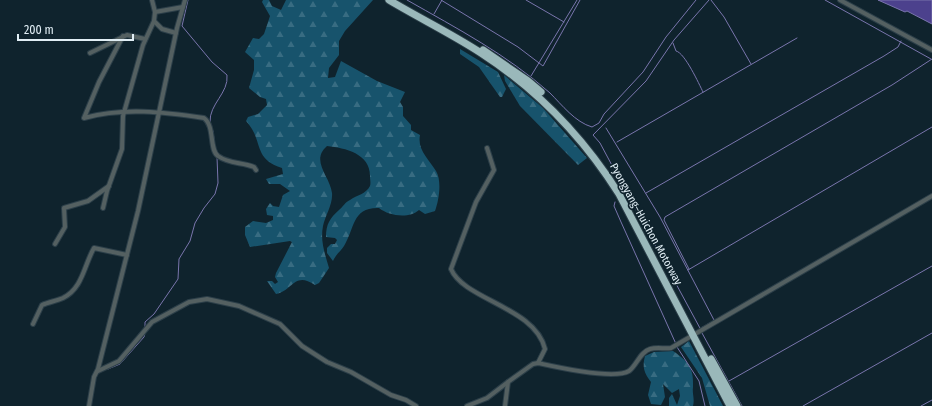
<svg xmlns="http://www.w3.org/2000/svg" width="932" height="406" font-family="'Fira Sans Condensed',sans-serif">
<style>
.forest{fill:url(#forest-firs)}
.water{fill:#4c418d;stroke:#7975ac}
.lines{fill:none;stroke-linecap:round;stroke-linejoin:round}
.stream{stroke:#7975ac;stroke-width:1}
.street-casing{stroke:#2c3f49;stroke-width:6}
.highway-casing{stroke:#2c3f49;stroke-width:9}
.street{stroke:#546061;stroke-width:4}
.highway{stroke:#9ab8ba;stroke-width:7}
.labels{text-anchor:middle;dominant-baseline:central;stroke-width:3.5;stroke-linejoin:round;paint-order:stroke}
.street-label{font-size:11px;fill:#e1eef5;stroke:#0f232d}
</style>
<defs>
<pattern id="forest-firs" width="22" height="20" patternUnits="userSpaceOnUse"><rect width="22" height="20" fill="#17536c"/><path d="M5 1l3.5 6h-7zM16 11l3.5 6h-7z" fill="#386c82"/></pattern>
</defs>
<rect width="100%" height="100%" fill="#0f232d"/>
<g class="forest">
<path d="M263 0H269L272 6 281 10 286 0H373L345 31 339 41V55L329 68 328 78 335 77 341 61 377 81 405 92 400 102 403 107V116L411 125V130L420 135C417 150 429 159 436 171 442 181 439 200 435 211L425 214 419 210C409 219 389 216 379 208 352 207 355 228 344 246 341 251 336 254 333 261L327 253V248L331 244H335L337 240 335 238 326 237C326 224 330 218 339 210 343 207 345 202 350 200 357 195 366 194 370 186 371 183 370 179 370 177 371 154 346 148 327 146 310 161 330 176 332 193 333 204 325 216 323 226 320 241 325 254 329 268L319 283 315 285C294 271 293 291 276 294L267 281H272L275 284 278 282 275 277 276 273 292 242 290 241 250 247 245 235V227L253 221 266 223 273 220V216L267 215 266 209 270 203 273 206 279 207 283 195 290 191 280 184H269L266 179 283 174 282 168C252 159 264 140 246 121L248 117 258 114 267 105 266 99 260 97 249 88 254 70V60L245 52 253 38 259 39 264 34 270 16 262 2Z"/>
<polygon points="460,49 498,72 506,89 502,97 500,97 479,67 460,54"/>
<polygon points="504,75 543,108 587,158 578,165 520,106 505,81"/>
<polygon points="689,341 723,406 710,406 702,378 681,347"/>
<path d="M673 351C688 361 694 368 693 387 692 394 695 399 693 406H669V398L672 394 677 405 680 396 679 389 672 393 663 384 665 397 661 405 651 404 648 395 651 382C644 373 642 367 645 356L654 352Z"/>
</g>
<polygon class="water" points="878,0 932,0 932,24 907,11 905,12"/>
<g class="lines">
<g class="stream">
<path d="M188 0 182 26 212 62 227 75C229 93 209 104 210 122"/>
<path d="M407 0C458 29 506 54 550 93 562 105 575 122 592 127L599 123 604 114 643 72 666 37 696 0"/>
<polyline points="441,0 518,47 543,66 580,0"/>
<polyline points="526,0 564,22"/>
<polyline points="711,0 724,17 751,64"/>
<polyline points="825,0 931,59"/>
<polyline points="434,14 442,0"/>
<path d="M673 43 676 51C685 53 699 84 703 92"/>
<polyline points="531,76 577,0"/>
<polyline points="606,128 660,217 714,320"/>
<polyline points="213,131 215,148"/>
<polyline points="617,142 797,38"/>
<polyline points="646,193 884,56 898,47 901,41"/>
<polyline points="615,202 614,206 621,222 676,344"/>
<polyline points="689,269 664,220 665,217 892,85 932,59"/>
<polyline points="688,270 932,127"/>
<polyline points="145,328 145,322 154,314 178,279 179,259 190,241 195,223 204,208 215,194 218,183 217,157"/>
<polyline points="701,328 738,307"/>
<polyline points="701,330 615,171 600,143 593,135 646,81 674,40 709,0"/>
<polyline points="702,333 742,406"/>
<polyline points="677,347 699,381 705,406"/>
<polyline points="108,369 120,364 144,337 145,333"/>
<polyline points="729,381 932,266"/>
<polyline points="803,406 932,333"/>
<polyline points="921,406 932,400"/>
</g>
<defs>
<g id="street">
<polyline points="152,0 155,12 154,21 162,29 176,33"/>
<polyline points="840,0 932,50"/>
<polyline points="155,12 183,7"/>
<path d="M123 36 99 82 84 118C124 107 164 112 204 118 215 126 209 150 218 156 229 164 242 162 254 167L256 170"/>
<polyline points="90,53 127,35 145,39"/>
<path d="M487 148 494 170 476 202 451 269C464 300 535 307 545 349L538 363"/>
<polyline points="103,208 107,191 122,149 123,116 143,45 154,21"/>
<polyline points="55,244 65,227 64,208 88,201 109,186"/>
<path d="M33 324 42 305C49 302 56 301 63 298 83 288 84 265 94 248L127 255"/>
<polyline points="98,371 119,361 152,322 189,302 207,299 239,306 280,324 302,346 327,362 351,372 391,395 406,400 416,406"/>
<polyline points="89,406 94,377 98,369 138,211 177,28 185,0"/>
<polyline points="467,406 487,398 508,382"/>
<path d="M505 406 508 382 533 364 538 363C556 367 614 380 629 371 637 365 640 352 650 349 657 347 664 349 671 348L932 196"/>
</g>
<g id="highway">
<path d="M389 0C419 18 452 34 481 53 538 90 583 137 619 194L730 406"/>
<polyline points="483,50 528,81 541,92"/>
<polyline points="711,359 737,406"/>
</g>
</defs>
<use href="#street" class="street-casing"/>
<use href="#highway" class="highway-casing"/>
<use href="#street" class="street"/>
<use href="#highway" class="highway"/>
</g>
<g class="labels">
<g class="street-label">
<text transform="translate(646 224) rotate(61)">Pyongyang–Huichon Motorway</text>
</g>
</g>
<path d="M18 34v6h115v-6" fill="none" stroke="#e1eef5" stroke-width="2"/>
<text x="24" y="34" font-size="12" fill="#e1eef5" stroke="#0f232d" stroke-width="3" paint-order="stroke">200 m</text>
</svg>
